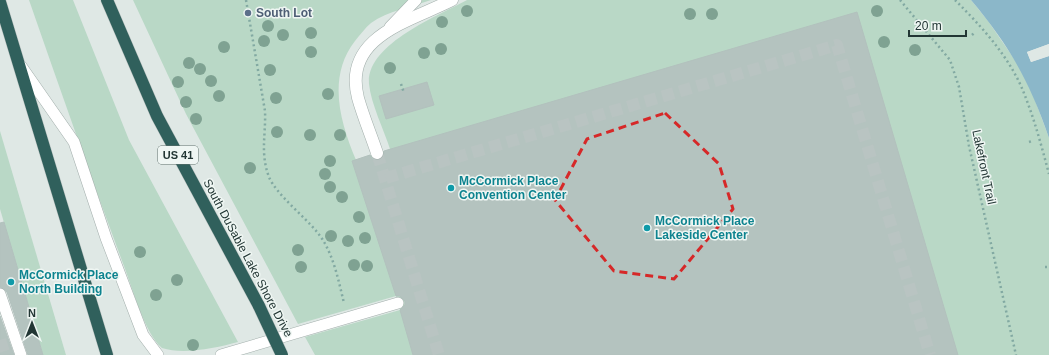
<svg xmlns="http://www.w3.org/2000/svg" width="1049" height="355" font-family="Arial,sans-serif">
<style>
.green{fill:#b9d8c6}
.water{fill:#8bb7c9}
.pier{fill:#dfe8e5}
.building{fill:#b4c3bf;stroke:#b2c1bd}
.lines{fill:none;stroke-linecap:round;stroke-linejoin:round}
.minor-tunnel{stroke:#b9c4c2;stroke-width:12;stroke-dasharray:12 6;stroke-linecap:butt}
.service-casing{stroke:#a3afac;stroke-width:12}
.minor-casing{stroke:#a3afac;stroke-width:13}
.motorway-casing{stroke:#bdc3c2;stroke-width:13}
.path{stroke:#82a9a2;stroke-width:2.5;stroke-dasharray:2 3;stroke-linecap:butt}
.service{stroke:#fff;stroke-width:11}
.minor{stroke:#fff;stroke-width:12}
.motorway{stroke:#30605c;stroke-width:12}
.motorway-bridge-casing{stroke:#bdc3c2;stroke-width:13;stroke-linecap:butt}
.motorway-bridge{stroke:#30605c;stroke-width:12}
.tree{fill:#7fa292}
.marked{fill:none;stroke:#d62828;stroke-width:3;stroke-dasharray:8 5;stroke-linejoin:round}
.service-dot{fill:#5c6f8a;stroke:#eff6f3;stroke-width:1.5}
.culture-dot{fill:#0f9aa8;stroke:#eff6f3;stroke-width:1.5}
.labels{text-anchor:middle;dominant-baseline:central;stroke-width:3;stroke-linejoin:round;paint-order:stroke}
.shield{fill:#eff6f3;stroke:#60706d;stroke-width:1}
.shield-label{font-size:11px;font-weight:bold;fill:#223634}
.service-label{font-size:12px;font-weight:bold;fill:#4e5e75;stroke:#eff6f3;text-anchor:start}
.street-label{font-size:12px;fill:#223634;stroke:#eff6f3}
.culture-label{font-size:12px;font-weight:bold;fill:#0d838f;stroke:#eff6f3;text-anchor:start}
</style>
<rect width="100%" height="100%" fill="#dfe8e5"/>
<g class="green">
<path d="M29 0H73L129 140 238 342C216 348 183 355 162 348 145 334 132 287 124 266 91 178 60 89 29 0Z"/>
<path d="M133 0H431C411 7 388 11 371 23 365 28 360 35 355 41 327 77 340 122 356 160L390 149C384 130 371 104 369 84 366 44 438 16 467 0H971L988 21 1019 66 1032 92 1049 138V355H315L305 337 400 310 396 296 298 324 186 114Z"/>
<polygon points="0,131 66,355 43,355 0,209"/>
</g>
<path class="water" d="M971 0H1049V44L1027 52 1031 62 1049 56V138C1030 82 1009 45 971 0Z"/>
<polygon class="pier" points="1049,44 1049,47 1030,53 1032,59 1049,54 1049,56 1031,62 1027,52"/>
<g class="building">
<polygon points="857,12 958,355 413,355 400,310 405,305 405,301 400,296 396,296 352,161 370,155 372,159 379,160 383,158 384,151"/>
<polygon points="427,82 434,105 386,119 379,96"/>
<polygon points="4,222 43,355 28,355 7,292 0,287 0,223"/>
<polygon points="0,316 14,355 0,355"/>
</g>
<g class="lines">
<g class="minor-tunnel">
<polyline points="377,153 439,355"/>
<polyline points="386,178 837,45 930,355"/>
<polyline points="0,340 5,355"/>
</g>
<defs>
<g id="service">
<polyline points="390,27 416,0"/>
<polyline points="21,66 74,142 106,238 143,335 158,355"/>
<polyline points="0,294 21,355"/>
<polyline points="221,355 398,303"/>
</g>
<path id="minor" d="M377 153C371 135 363 116 358 98 342 36 411 21 452 0"/>
<g id="motorway">
<polyline points="107,0 157,116 259,306"/>
<polyline points="0,2 107,355"/>
</g>
</defs>
<use href="#service" class="service-casing"/>
<use href="#minor" class="minor-casing"/>
<use href="#motorway" class="motorway-casing"/>
<g class="path">
<path d="M246 0 265 111C266 135 260 153 269 177 276 194 304 216 317 232 333 251 338 279 344 303"/>
<polyline points="900,0 950,60 959,87 969,146 1016,355"/>
<path d="M955 0C980 25 1006 53 1021 86 1033 114 1041 144 1049 174"/>
<polyline points="972,35 974,33"/>
<polyline points="401,84 404,93"/>
<polyline points="1029,142 1032,141"/>
<polyline points="1045,267 1049,267"/>
</g>
<use href="#service" class="service"/>
<use href="#minor" class="minor"/>
<use href="#motorway" class="motorway"/>
<defs>
<polyline id="motorway-bridge" points="259,306 282,355"/>
</defs>
<use href="#motorway-bridge" class="motorway-bridge-casing"/>
<use href="#motorway-bridge" class="motorway-bridge"/>
</g>
<g class="tree">
<circle cx="467" cy="11" r="6"/>
<circle cx="877" cy="11" r="6"/>
<circle cx="690" cy="14" r="6"/>
<circle cx="712" cy="14" r="6"/>
<circle cx="442" cy="22" r="6"/>
<circle cx="268" cy="26" r="6"/>
<circle cx="311" cy="33" r="6"/>
<circle cx="283" cy="35" r="6"/>
<circle cx="264" cy="41" r="6"/>
<circle cx="884" cy="42" r="6"/>
<circle cx="224" cy="47" r="6"/>
<circle cx="441" cy="49" r="6"/>
<circle cx="915" cy="50" r="6"/>
<circle cx="311" cy="52" r="6"/>
<circle cx="424" cy="53" r="6"/>
<circle cx="189" cy="63" r="6"/>
<circle cx="390" cy="68" r="6"/>
<circle cx="200" cy="69" r="6"/>
<circle cx="270" cy="70" r="6"/>
<circle cx="211" cy="81" r="6"/>
<circle cx="178" cy="82" r="6"/>
<circle cx="328" cy="94" r="6"/>
<circle cx="219" cy="96" r="6"/>
<circle cx="276" cy="98" r="6"/>
<circle cx="186" cy="102" r="6"/>
<circle cx="196" cy="119" r="6"/>
<circle cx="277" cy="132" r="6"/>
<circle cx="310" cy="135" r="6"/>
<circle cx="340" cy="135" r="6"/>
<circle cx="330" cy="161" r="6"/>
<circle cx="250" cy="168" r="6"/>
<circle cx="325" cy="174" r="6"/>
<circle cx="330" cy="187" r="6"/>
<circle cx="342" cy="197" r="6"/>
<circle cx="359" cy="217" r="6"/>
<circle cx="331" cy="236" r="6"/>
<circle cx="365" cy="238" r="6"/>
<circle cx="348" cy="241" r="6"/>
<circle cx="298" cy="250" r="6"/>
<circle cx="140" cy="252" r="6"/>
<circle cx="354" cy="265" r="6"/>
<circle cx="367" cy="266" r="6"/>
<circle cx="301" cy="267" r="6"/>
<circle cx="177" cy="280" r="6"/>
<circle cx="156" cy="295" r="6"/>
<circle cx="193" cy="345" r="6"/>
</g>
<path class="marked" d="M665 113 719 164 733 209 674 279 614 271 555 200 587 139Z"/>
<circle class="service-dot" cx="248" cy="13" r="4"/>
<g class="culture-dot">
<circle cx="451" cy="188" r="4"/>
<circle cx="647" cy="228" r="4"/>
<circle cx="11" cy="282" r="4"/>
</g>
<g class="labels">
<rect class="shield" x="158" y="146" width="40" height="18" rx="3"/>
<g class="shield-label">
<text x="178" y="155">US 41</text>
</g>
<g class="service-label">
<text x="256" y="13">South Lot</text>
</g>
<g class="street-label">
<text transform="translate(984 167) rotate(78)">Lakefront Trail</text>
<text transform="translate(248 258) rotate(62)">South DuSable Lake Shore Drive</text>
</g>
<g class="culture-label">
<text x="459" y="181">McCormick Place<tspan x="459" dy="14">Convention Center</tspan></text>
<text x="655" y="221">McCormick Place<tspan x="655" dy="14">Lakeside Center</tspan></text>
<text x="19" y="275">McCormick Place<tspan x="19" dy="14">North Building</tspan></text>
</g>
</g>
<g transform="translate(32 323)" stroke="#eff6f3" stroke-width="3" paint-order="stroke">
<path d="M0-3L7 15L0 10L-7 15Z" fill="#223634"/>
<text y="-6" font-size="11" font-weight="bold" text-anchor="middle" fill="#223634">N</text>
</g>
<path d="M909 30v6h57v-6" fill="none" stroke="#223634" stroke-width="2"/>
<text x="915" y="30" font-size="12" fill="#223634" stroke="#eff6f3" stroke-width="3" paint-order="stroke">20 m</text>
</svg>
